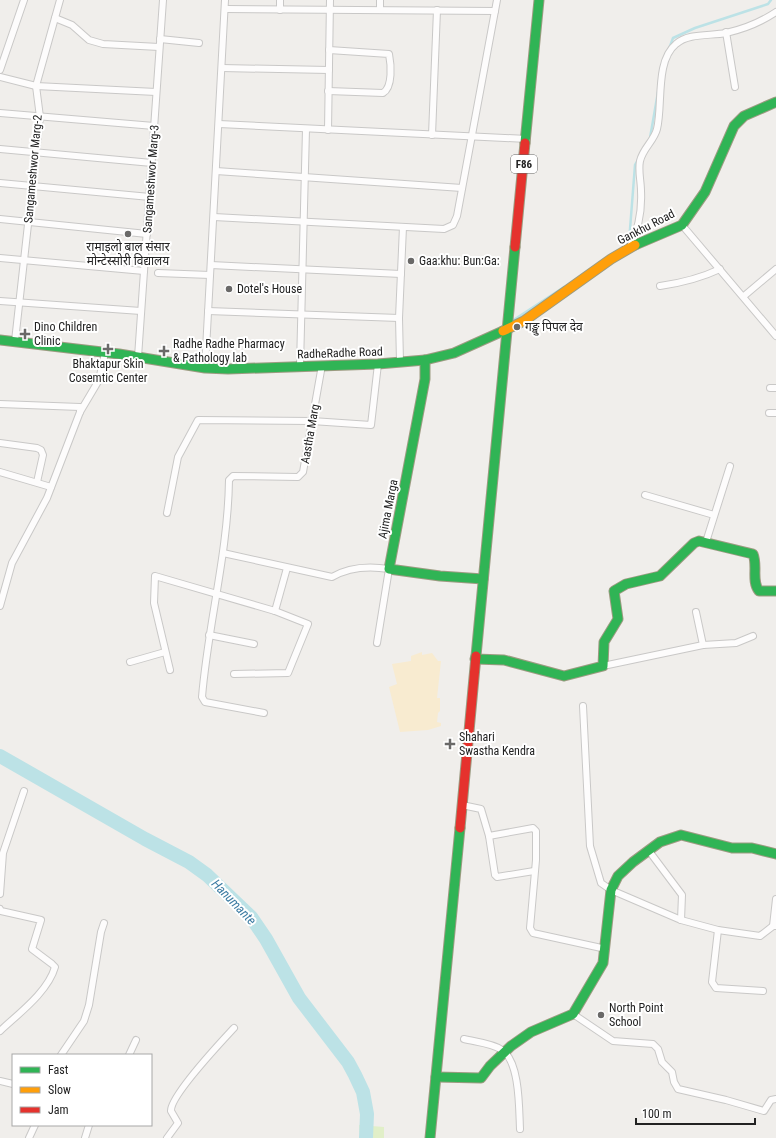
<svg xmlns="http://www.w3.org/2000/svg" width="776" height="1138" font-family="'Roboto Condensed','Noto Sans Devanagari',sans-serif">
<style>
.grass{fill:#e1efc8}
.sand{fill:#f8ebd0}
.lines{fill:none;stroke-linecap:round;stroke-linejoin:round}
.stream{stroke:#bce2e6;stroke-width:2.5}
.river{stroke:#bce2e6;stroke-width:14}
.street-casing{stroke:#c9c8c7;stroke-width:8}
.fast-casing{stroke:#9c9b81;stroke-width:11}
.slow-casing{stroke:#9c9b81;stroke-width:11}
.jam-casing{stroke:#9c9b81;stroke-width:11}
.street{stroke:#fdfcfc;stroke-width:6}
.fast{stroke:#30b455;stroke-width:9}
.slow{stroke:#ff9f0a;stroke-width:9}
.jam{stroke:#e5322d;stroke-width:9}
.poi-dot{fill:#6a6968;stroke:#fff;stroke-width:1.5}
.labels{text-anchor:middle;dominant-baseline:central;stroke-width:4;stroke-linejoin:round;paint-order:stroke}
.shield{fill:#fff;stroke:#646464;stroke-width:1}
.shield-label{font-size:11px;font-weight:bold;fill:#222}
.street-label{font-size:12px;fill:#222;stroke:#fff}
.poi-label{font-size:12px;fill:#222;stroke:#fff;text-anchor:start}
.water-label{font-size:13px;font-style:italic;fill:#3c7ba2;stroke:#fff}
</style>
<rect width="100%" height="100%" fill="#f0eeeb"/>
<polygon class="grass" points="359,1125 384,1127 384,1138 360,1138"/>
<polygon class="sand" points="422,652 422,655 432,653 438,661 441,661 437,698 440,698 440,711 438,713 437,722 441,723 441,726 428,730 400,732 389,687 397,684 392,664 411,661 411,656"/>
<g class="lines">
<g class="stream">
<polyline points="669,49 673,38 695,28 768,4 771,0"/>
<polyline points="650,138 658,92"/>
<polyline points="629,242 635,165 638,160"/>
<polyline points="512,321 564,287"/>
</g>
<polyline class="river" points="0,756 145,839 189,862 207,875 251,917 266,939 299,998 348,1062 355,1075 363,1092 367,1114 366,1138"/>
<defs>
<g id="street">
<polyline points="226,9 495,11"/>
<polyline points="280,10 280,0"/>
<polyline points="380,10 380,0"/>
<polyline points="55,18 72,25 89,40 103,44 159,47"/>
<polyline points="726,32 735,87"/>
<polyline points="160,39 199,43"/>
<polyline points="222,68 329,70"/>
<polyline points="0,70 24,0"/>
<polyline points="0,77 36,86 156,92"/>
<path d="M328 91 383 93C393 87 391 64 389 54L329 50"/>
<polyline points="0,113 154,126"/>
<polyline points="219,124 527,139"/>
<polyline points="328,130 330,0"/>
<polyline points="432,135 437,10"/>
<polyline points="0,149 152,163"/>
<polyline points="216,171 462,188"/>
<polyline points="0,183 150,197"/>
<polyline points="214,217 444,229 453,225 457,216 497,0"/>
<polyline points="0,219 147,234"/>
<polyline points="682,225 776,336"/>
<path d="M630 247C638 230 642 210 641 191 641 181 638 171 640 161 643 148 654 141 657 129 663 105 655 61 676 44 688 33 710 36 726 33 744 29 761 22 776 12"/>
<polyline points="0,258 144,271"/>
<polyline points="211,265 401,274"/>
<polyline points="158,273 210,275"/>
<path d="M660 286C681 283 701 278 720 269"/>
<polyline points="744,296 776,269"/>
<polyline points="0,301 141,311"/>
<polyline points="208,311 399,318"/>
<polyline points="15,341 40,117 36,86 60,0"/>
<polyline points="138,357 163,0"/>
<polyline points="400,362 399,318 403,227"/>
<polyline points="300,366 306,129"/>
<polyline points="205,368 225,0"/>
<polyline points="770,388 776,388"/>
<polyline points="0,404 80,407 80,412"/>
<polyline points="769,413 776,413"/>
<polyline points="0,443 37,448 41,450 43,455 37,482"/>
<polyline points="0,472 51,487"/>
<polyline points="645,495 714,515"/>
<polyline points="167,513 178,457 198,420 312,421 371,425 378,364"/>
<polyline points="706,542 730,466"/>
<path d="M223 553 332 577C349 567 370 566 389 569L377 643"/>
<polyline points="0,606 12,563 47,498 80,412 99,380 105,353"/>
<polyline points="275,611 287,568"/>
<polyline points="696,612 703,645"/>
<polyline points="209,635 254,644"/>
<polyline points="130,662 165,652"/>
<polyline points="603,666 703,645 736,643 753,636"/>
<polyline points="170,670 154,603 155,576 275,611 308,624 288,673 234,674"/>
<polyline points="583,706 590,846 601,883 611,890 681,920 718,930 760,936 773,926"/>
<path d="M264 713 205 702 202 697C208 624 228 553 229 480L233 476 298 477 303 472 322 365"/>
<polyline points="462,805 481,809 489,836 533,828 536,831 536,860 530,928 533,933 606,949"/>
<polyline points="489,836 495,875 497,877 534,871"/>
<polyline points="649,851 682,895 681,920"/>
<polyline points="0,894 3,853 24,791"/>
<polyline points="776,899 773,926 776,926"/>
<path d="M0 909 1 911 41 920 32 949 52 964 55 967C48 992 18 1014 0 1031"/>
<polyline points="718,930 712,982 716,988 763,991"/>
<polyline points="573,1014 613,1041 653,1044 658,1049 662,1062 672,1072 674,1082 678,1089 726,1100 764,1111 771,1100 776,1099"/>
<path d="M464 1039C476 1042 492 1043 502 1050 520 1062 519 1109 520 1129"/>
<polyline points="61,1055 84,1021 89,1005 101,932 104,923"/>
<polyline points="129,1055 136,1040"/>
<polyline points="0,1081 13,1084"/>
<polyline points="29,1138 35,1125"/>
<polyline points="85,1138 89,1125"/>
<path d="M167 1138 178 1123 171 1111C170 1096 222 1041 234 1028"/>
</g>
<g id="fast">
<polyline points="525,143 539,0"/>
<polyline points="635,245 682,225 705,192 734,126 744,116 776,102"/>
<polyline points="0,340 119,354 205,368 228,369 378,364 425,360 454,353 503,331"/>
<polyline points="425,360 425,379 389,569 440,576 483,579"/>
<polyline points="476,656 515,247"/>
<path d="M475 659 504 660 564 676 603 666 604 642 618 619 614 591 626 584 660 576 694 543 699 541 753 554C758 566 751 581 759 591H776"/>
<polyline points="436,1077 481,1078 490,1066 511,1046 531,1032 573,1014 603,963 611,890 618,876 633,862 660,842 681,835 732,848 752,848 776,854"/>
<polyline points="430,1138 460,828"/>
</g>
<polyline id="slow" points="503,331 524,321 611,259 635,245"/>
<g id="jam">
<polyline points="515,247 525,143"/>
<polyline points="460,828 476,656"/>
</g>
</defs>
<use href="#street" class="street-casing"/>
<use href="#fast" class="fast-casing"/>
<use href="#slow" class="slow-casing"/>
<use href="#jam" class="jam-casing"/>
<use href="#street" class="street"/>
<use href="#fast" class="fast"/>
<use href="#slow" class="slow"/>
<use href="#jam" class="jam"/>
</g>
<g class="poi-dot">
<circle cx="128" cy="234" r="4"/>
<circle cx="411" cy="261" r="4"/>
<circle cx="229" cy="289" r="4"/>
<circle cx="517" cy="327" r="4"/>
<path d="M23 328h4v4h4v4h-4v4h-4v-4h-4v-4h4z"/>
<path d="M106 343h4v4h4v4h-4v4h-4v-4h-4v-4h4z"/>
<path d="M162 345h4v4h4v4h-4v4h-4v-4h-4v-4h4z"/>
<path d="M448 738h4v4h4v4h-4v4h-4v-4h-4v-4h4z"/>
<circle cx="601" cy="1015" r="4"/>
</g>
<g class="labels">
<rect class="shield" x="511" y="155" width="26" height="18" rx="3"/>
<g class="shield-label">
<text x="524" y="164">F86</text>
</g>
<g class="street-label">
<text transform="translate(33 169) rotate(-85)">Sangameshwor Marg-2</text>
<text transform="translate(151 179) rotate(-86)">Sangameshwor Marg-3</text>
<text transform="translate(646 227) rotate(-27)">Gankhu Road</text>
<text transform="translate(340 353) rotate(-2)">RadheRadhe Road</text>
<text transform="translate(310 434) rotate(-80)">Aastha Marg</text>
<text transform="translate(388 509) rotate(-79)">Ajima Marga</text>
</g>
<g class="poi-label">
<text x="128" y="247" text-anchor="middle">रामाइलो बाल संसार<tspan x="128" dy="14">मोन्टेस्सोरी विद्यालय</tspan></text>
<text x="419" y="261">Gaa:khu: Bun:Ga:</text>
<text x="237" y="289">Dotel's House</text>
<text x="34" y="327">Dino Children<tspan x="34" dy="14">Clinic</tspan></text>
<text x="525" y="327">गङ्खु पिपल देव</text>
<text x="173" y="344">Radhe Radhe Pharmacy<tspan x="173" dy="14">&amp; Pathology lab</tspan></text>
<text x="108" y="364" text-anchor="middle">Bhaktapur Skin<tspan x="108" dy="14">Cosemtic Center</tspan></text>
<text x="459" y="737">Shahari<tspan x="459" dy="14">Swastha Kendra</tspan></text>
<text x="609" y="1008">North Point<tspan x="609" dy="14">School</tspan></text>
</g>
<g class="water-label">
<text transform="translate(234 902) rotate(46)">Hanumante</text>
</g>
</g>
<rect x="12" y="1054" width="140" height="72" fill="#ffffff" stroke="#a7a7a7"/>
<rect x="20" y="1067" width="20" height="6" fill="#30b455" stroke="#a7a7a7"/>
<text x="48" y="1074" font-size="12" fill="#222222">Fast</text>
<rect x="20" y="1087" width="20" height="6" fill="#ff9f0a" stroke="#a7a7a7"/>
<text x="48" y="1094" font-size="12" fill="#222222">Slow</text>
<rect x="20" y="1107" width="20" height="6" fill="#e5322d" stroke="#a7a7a7"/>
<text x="48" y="1114" font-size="12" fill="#222222">Jam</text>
<path d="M636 1118v6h119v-6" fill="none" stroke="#222222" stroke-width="2"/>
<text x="642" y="1118" font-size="12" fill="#222222" stroke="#ffffff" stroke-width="3" paint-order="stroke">100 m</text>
</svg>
